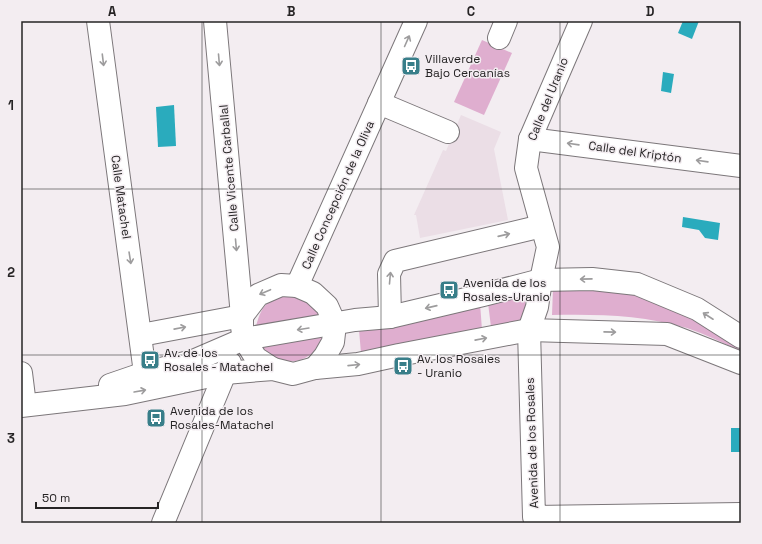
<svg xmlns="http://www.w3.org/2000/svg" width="762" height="544" font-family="'Space Grotesk',sans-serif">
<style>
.built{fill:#ebdee6}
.green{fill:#dfaecf}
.water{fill:#2aabbd}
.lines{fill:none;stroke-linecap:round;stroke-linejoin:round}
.minor-casing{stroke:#7c777a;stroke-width:24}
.minor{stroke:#fff;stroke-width:22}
.oneway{stroke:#9d9c9d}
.grid{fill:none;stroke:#262425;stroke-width:1;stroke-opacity:0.55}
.labels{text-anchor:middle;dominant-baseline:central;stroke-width:3;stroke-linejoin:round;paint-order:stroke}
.poi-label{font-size:12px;fill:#262425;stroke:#f3edf1;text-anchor:start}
.street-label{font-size:12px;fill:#262425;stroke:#f3edf1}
.neatline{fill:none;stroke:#262425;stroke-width:1.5}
.grid-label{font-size:13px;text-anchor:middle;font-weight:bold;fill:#262425}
</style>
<rect width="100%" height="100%" fill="#f3edf1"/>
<polygon class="built" points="461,115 501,132 494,149 508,220 420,238 416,215 414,215 443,150 446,151"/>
<g class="green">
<polygon points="482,40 512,53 484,115 454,102"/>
<path d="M577 285 654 296 727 337 741 351C723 343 705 334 687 328 642 315 598 314 552 315L553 288Z"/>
<path d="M293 294 317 308 323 321 256 326C262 303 270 297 293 294Z"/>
<polygon points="516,297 524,300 528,309 524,318 514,324 491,327 488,303"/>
<polygon points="480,303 482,330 422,339 361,353 359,330"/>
<path d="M323 334C320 342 317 350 310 355 293 367 270 361 261 344Z"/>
</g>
<g class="water">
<polygon points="683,21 699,21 692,39 678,33"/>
<polygon points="663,72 674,74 671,93 661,91"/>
<polygon points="174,105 176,146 158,147 156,107"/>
<polygon points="683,217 720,223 718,240 705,238 699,230 682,227"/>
<rect x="731" y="428" width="10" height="24"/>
</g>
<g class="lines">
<defs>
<g id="minor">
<polyline points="98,21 145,373"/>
<polyline points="215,21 242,316 242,327 244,339 256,358 273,369"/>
<polyline points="581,21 530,139 526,168 542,226 548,247 541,280 537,307 529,330 534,517 741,514"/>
<polyline points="499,38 506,21"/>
<polyline points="379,103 448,132"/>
<polyline points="530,139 741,166"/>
<polyline points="297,286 416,21"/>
<polyline points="390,317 389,274 395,261 542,226"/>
<polyline points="141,335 242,316 258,295 281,285 297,286 313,293 327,306 335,324 333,342 325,356 315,368"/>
<polyline points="21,373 25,405"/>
<polyline points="110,385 145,373 193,361 244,339 355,320 390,317 483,295 541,280 592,279 637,284 697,309 741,337"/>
<polyline points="21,406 125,394 225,373 273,369 293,374 315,368 358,364 399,355 529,330 667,334 741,363"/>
<polyline points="163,523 225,373 230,363"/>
</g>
</defs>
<use href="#minor" class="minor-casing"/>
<use href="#minor" class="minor"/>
</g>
<defs><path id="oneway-shaft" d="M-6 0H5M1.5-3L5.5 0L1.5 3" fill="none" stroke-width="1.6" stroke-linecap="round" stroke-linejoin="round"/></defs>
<g class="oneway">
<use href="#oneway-shaft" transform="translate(407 41) rotate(-66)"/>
<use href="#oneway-shaft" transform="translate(103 60) rotate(83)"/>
<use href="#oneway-shaft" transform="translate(219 60) rotate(85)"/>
<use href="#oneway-shaft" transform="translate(573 144) rotate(-172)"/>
<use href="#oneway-shaft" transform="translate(702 161) rotate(-172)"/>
<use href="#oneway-shaft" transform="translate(504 235) rotate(-13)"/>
<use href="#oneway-shaft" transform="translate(236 245) rotate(85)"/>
<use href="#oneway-shaft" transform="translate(130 258) rotate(81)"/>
<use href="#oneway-shaft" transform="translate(390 278) rotate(-85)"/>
<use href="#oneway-shaft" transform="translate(586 279) rotate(179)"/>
<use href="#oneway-shaft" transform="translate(265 292) rotate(157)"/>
<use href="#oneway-shaft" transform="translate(431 307) rotate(167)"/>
<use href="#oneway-shaft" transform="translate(708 316) rotate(-147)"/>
<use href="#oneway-shaft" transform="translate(180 328) rotate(-11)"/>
<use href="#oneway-shaft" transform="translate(303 329) rotate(171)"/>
<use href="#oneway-shaft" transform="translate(610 332) rotate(1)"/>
<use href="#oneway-shaft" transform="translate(481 339) rotate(-11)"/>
<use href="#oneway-shaft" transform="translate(354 365) rotate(-6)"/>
<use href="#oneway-shaft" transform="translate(140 391) rotate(-10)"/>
</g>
<path class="grid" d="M202 21V523M381 21V523M560 21V523M21 189H741M21 355H741"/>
<defs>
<symbol id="bus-square" viewBox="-11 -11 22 22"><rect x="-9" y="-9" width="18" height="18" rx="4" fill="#387e89" stroke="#f3edf1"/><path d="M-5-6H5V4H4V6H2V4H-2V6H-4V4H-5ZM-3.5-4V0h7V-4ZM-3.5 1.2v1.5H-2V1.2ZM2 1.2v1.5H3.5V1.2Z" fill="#fff"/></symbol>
</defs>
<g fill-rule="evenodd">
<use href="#bus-square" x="400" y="55" width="22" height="22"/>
<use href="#bus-square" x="438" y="279" width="22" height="22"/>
<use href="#bus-square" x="139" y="349" width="22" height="22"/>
<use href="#bus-square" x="392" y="355" width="22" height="22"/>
<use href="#bus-square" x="145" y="407" width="22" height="22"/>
</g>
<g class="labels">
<g class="poi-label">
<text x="425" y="59">Villaverde<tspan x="425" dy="14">Bajo Cercanías</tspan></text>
<text x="463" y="283">Avenida de los<tspan x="463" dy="14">Rosales-Uranio</tspan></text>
<text x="164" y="353">Av. de los<tspan x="164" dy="14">Rosales - Matachel</tspan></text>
<text x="417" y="359">Av. los Rosales<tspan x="417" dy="14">- Uranio</tspan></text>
<text x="170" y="411">Avenida de los<tspan x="170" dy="14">Rosales-Matachel</tspan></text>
</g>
<g class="street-label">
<text transform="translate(548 99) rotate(-68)">Calle del Uranio</text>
<text transform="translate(635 152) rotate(8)">Calle del Kriptón</text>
<text transform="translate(229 168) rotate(-95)">Calle Vicente Carballal</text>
<text transform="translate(338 195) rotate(-66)">Calle Concepción de la Oliva</text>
<text transform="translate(121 197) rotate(82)">Calle Matachel</text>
<text transform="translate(532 443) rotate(-92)">Avenida de los Rosales</text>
</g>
</g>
<rect width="762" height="544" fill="none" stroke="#f3edf1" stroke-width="44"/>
<path d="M36 502v6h122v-6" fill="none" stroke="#262425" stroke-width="2"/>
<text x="42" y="502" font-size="12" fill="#262425" stroke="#f3edf1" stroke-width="3" paint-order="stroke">50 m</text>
<rect x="22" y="22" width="718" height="500" class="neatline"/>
<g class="grid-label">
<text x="112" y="16">A</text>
<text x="291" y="16">B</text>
<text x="471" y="16">C</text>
<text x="650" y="16">D</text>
<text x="11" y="110">1</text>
<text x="11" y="277">2</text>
<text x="11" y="443">3</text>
</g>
</svg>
